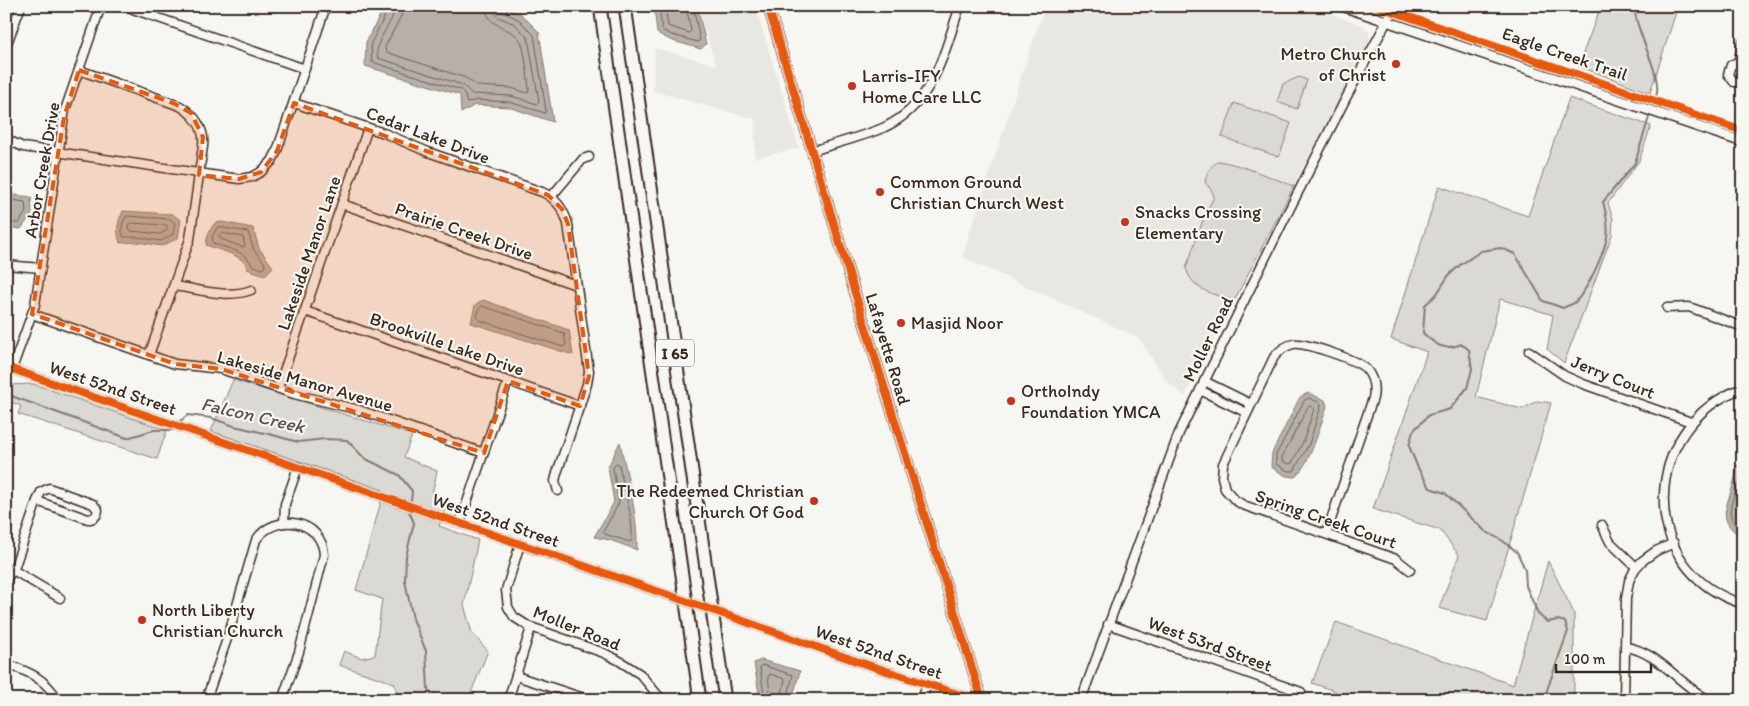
<svg xmlns="http://www.w3.org/2000/svg" width="1749" height="706" font-family="Itim,sans-serif">
<style>
.built{fill:#e8e7e2}
.green{fill:#dad9d3;stroke:#8a8278}
.water{fill:#b6b0a9;stroke:#857a71}
.lines{fill:none;stroke-linecap:round;stroke-linejoin:round}
.shore{stroke:#6c6056;stroke-width:1}
.stream{stroke:#857a71;stroke-width:2}
.minor-casing{stroke:#3b2a1e;stroke-width:11}
.major-casing{stroke:#3b2a1e;stroke-width:12}
.highway-casing{stroke:#3b2a1e;stroke-width:15}
.minor{stroke:#f6f6f2;stroke-width:8}
.major{stroke:#f6f6f2;stroke-width:9}
.highway{stroke:#f6f6f2;stroke-width:11}
.minor-bridge-casing{stroke:#3b2a1e;stroke-width:11;stroke-linecap:butt}
.minor-bridge{stroke:#f6f6f2;stroke-width:8}
.cycleway-casing{stroke:#f6f6f2;stroke-width:11}
.cycleway{stroke:#e8590c;stroke-width:8}
.marked{fill:#e8590c;fill-opacity:0.2;stroke:#e8590c;stroke-width:4;stroke-dasharray:10 6;stroke-linejoin:round}
.poi-dot{fill:#c8321e;stroke:#f6f6f2;stroke-width:2}
.labels{text-anchor:middle;dominant-baseline:central;stroke-width:4.5;stroke-linejoin:round;paint-order:stroke}
.shield{fill:#f6f6f2;stroke:#73675e;stroke-width:1}
.shield-label{font-size:16px;font-weight:bold;fill:#3b2a1e}
.poi-label{font-size:18px;fill:#3b2a1e;stroke:#f6f6f2;text-anchor:start}
.street-label{font-size:18px;fill:#3b2a1e;stroke:#f6f6f2}
.water-label{font-size:19px;font-style:italic;fill:#605248;stroke:#f6f6f2}
</style>
<rect width="100%" height="100%" fill="#f6f6f2"/>
<filter id="ink" filterUnits="userSpaceOnUse"><feTurbulence type="fractalNoise" baseFrequency=".02" numOctaves="2"/><feDisplacementMap in="SourceGraphic" scale="10" xChannelSelector="R" yChannelSelector="G"/><feConvolveMatrix kernelMatrix="1 2 1 2 8 2 1 2 1" color-interpolation-filters="sRGB"/></filter>
<g filter="url(#ink)">
<g class="built">
<polygon points="697,6 755,6 799,148 755,158 755,119 653,91 655,48 716,65"/>
<polygon points="1045,6 1308,6 1362,25 1369,32 1370,40 1185,396 1169,384 1139,338 962,257 1023,71"/>
</g>
<g class="green">
<polygon points="1601,6 1678,6 1650,93 1578,66"/>
<polygon points="1299,77 1307,80 1297,109 1277,102 1283,84"/>
<polygon points="1569,98 1651,126 1639,161 1608,203 1613,219 1612,235 1564,363 1547,349 1553,315 1500,299 1476,397 1522,409 1537,401 1551,403 1487,621 1439,608 1459,555 1440,530 1373,509 1427,352 1391,339 1439,186 1528,216"/>
<polygon points="1234,103 1291,123 1279,157 1222,137"/>
<path d="M1219 161C1246 166 1269 177 1294 186L1234 301C1214 294 1192 291 1186 268L1206 212 1214 197 1212 191 1205 182C1207 172 1210 166 1219 161Z"/>
<polygon points="233,380 412,435 404,457 437,471 431,498 447,504 439,526 478,540 464,605 472,633 488,651 468,700 400,700 394,683 339,665 344,651 361,658 375,655 382,599 356,590 380,505 383,490 211,431"/>
<polygon points="33,384 167,430 157,459 18,414 21,406 6,400 6,385"/>
<polygon points="1548,561 1574,613 1574,700 1360,700 1312,683 1336,622 1513,685"/>
</g>
<g class="water">
<polygon points="385,6 498,6 521,14 539,32 553,122 509,107 475,105 461,113 460,95 365,66 366,42"/>
<polygon points="654,6 697,6 706,44 701,49 670,40 657,33"/>
<polygon points="6,194 31,197 32,214 21,229 6,227"/>
<path d="M123 211 172 214 181 220 178 238 162 246 137 242 120 243C116 230 117 223 123 211Z"/>
<path d="M222 222 253 228 259 248 273 267 265 275 247 269 245 262 234 255 206 245C207 236 209 230 215 223Z"/>
<polygon points="483,300 569,330 573,355 471,323 475,305"/>
<path d="M1308 393 1325 400 1327 406C1320 426 1311 463 1295 477L1286 476 1271 467 1272 453 1300 397Z"/>
<path d="M620 442C627 477 638 513 637 550L610 540 594 537 614 502 608 467Z"/>
<path d="M1737 465 1739 466 1743 475V538C1714 519 1728 507 1734 481 1736 476 1735 470 1737 465Z"/>
<polygon points="761,660 800,671 792,700 760,700 754,663"/>
</g>
<g class="lines">
<g class="shore">
<polyline points="389,6 388,10 371,43 372,62 461,90 464,93 467,103 476,100 509,102 545,113 546,111 534,35 518,19 502,12 499,6"/>
<path d="M395 6C394 25 373 39 378 58L463 85 472 94 511 96 537 104 539 101 528 38 515 24 498 17 494 12 493 6"/>
<path d="M403 6 401 16 385 47 386 52 466 78 477 86 511 88 528 93 529 90C528 80 525 47 520 40 509 25 486 28 486 6"/>
<polyline points="659,6 662,30 672,35 698,42 700,40 693,6"/>
<polyline points="665,6 668,26 689,33 691,31 686,6"/>
<polyline points="6,199 25,202 26,212 19,223 6,223"/>
<path d="M127 216 170 219 175 223 173 234 161 241 137 237H124C120 231 122 221 127 216Z"/>
<polygon points="131,223 166,225 168,227 166,231 160,234 131,231 128,226"/>
<path d="M218 227 248 232 254 250 264 262 265 267 262 269 252 265C245 250 227 249 213 243L212 237Z"/>
<polygon points="222,233 243,237 245,246 242,247 221,239 219,236"/>
<polygon points="482,306 564,333 566,345 563,347 479,320 477,318 479,309"/>
<polygon points="1309,398 1320,403 1321,406 1309,444 1294,471 1288,471 1276,464 1276,455 1304,401"/>
<polygon points="1310,406 1314,409 1303,442 1292,463 1289,464 1282,461 1282,457 1308,407"/>
<path d="M617 463 619 465C624 489 633 515 632 540L630 542 605 534 603 532 619 503 613 468Z"/>
<path d="M1743 474 1740 476C1737 499 1718 513 1743 532"/>
<polyline points="765,700 760,668 762,665 793,675 787,700"/>
<polyline points="771,700 768,677 770,674 785,679 781,700"/>
</g>
<g class="stream">
<path d="M1634 6C1635 31 1660 70 1657 92 1656 97 1654 102 1652 107"/>
<polyline points="6,394 127,438 154,430 174,430"/>
<polyline points="180,421 188,415 211,418 234,426 269,434 298,442 325,439 347,440 364,458 399,475 412,491 411,501"/>
<polyline points="409,511 414,523 406,556 405,581 413,619 426,651 428,689 434,700"/>
<path d="M1546 700 1547 690 1568 631 1565 622 1558 620 1547 622 1538 614 1526 586 1525 569 1517 552 1503 541 1485 531 1445 493 1430 488 1418 468 1409 446 1413 431 1429 415 1450 409 1467 388 1472 369 1469 350 1462 344C1443 351 1437 346 1423 333L1425 305 1436 295 1449 275 1460 265 1481 251 1501 248 1515 254 1543 301 1563 308C1566 306 1571 305 1574 303 1587 292 1604 253 1607 237 1609 225 1606 213 1603 202L1635 163 1650 114"/>
</g>
<defs>
<g id="minor">
<polyline points="124,6 305,69"/>
<polyline points="1743,42 1739,59 1743,71"/>
<polyline points="6,46 21,6"/>
<polyline points="1740,61 1731,65 1728,74 1734,82 1743,82"/>
<path d="M79 70 180 106C195 115 205 129 203 146L190 239 149 355"/>
<path d="M294 103 384 133 428 152 542 192C556 198 564 210 568 224L589 371 587 384 557 473 555 481 558 491"/>
<polyline points="6,139 23,147 239,179 252,177 261,172 272,161 277,151 326,6"/>
<path d="M812 151C836 143 862 137 885 127 934 104 944 52 960 6"/>
<polyline points="551,197 583,159 589,157"/>
<polyline points="342,204 576,285"/>
<polyline points="1742,214 1743,215"/>
<polyline points="6,265 41,268"/>
<path d="M174 286C198 289 228 299 251 290"/>
<polyline points="1667,308 1689,307 1743,327"/>
<polyline points="305,311 580,406"/>
<polyline points="32,314 175,364 221,369 294,394 359,410 484,453"/>
<polyline points="1529,351 1565,376 1583,384 1691,422"/>
<polyline points="6,367 665,594"/>
<polyline points="12,369 35,305 65,110 101,6"/>
<polyline points="1204,381 1251,404"/>
<polyline points="278,388 368,128"/>
<path d="M1743 388C1640 425 1635 571 1743 604"/>
<polyline points="1200,390 1247,413"/>
<path d="M49 488 93 504 98 510C97 516 94 519 88 519L37 501 41 492Z"/>
<polyline points="284,523 285,504 298,467"/>
<polyline points="460,523 508,381"/>
<polyline points="1602,525 1610,542 1636,567"/>
<path d="M1326 534 1373 398C1375 387 1373 377 1366 369 1358 360 1304 342 1293 344 1284 346 1279 351 1274 357L1223 464 1222 477 1225 489 1235 500 1243 505 1396 559 1410 570"/>
<polyline points="520,544 506,590 508,607 514,617 528,626 604,653 618,660 640,674 662,700"/>
<polyline points="13,570 60,598"/>
<polyline points="6,580 15,566 37,501"/>
<polyline points="735,618 856,661 976,700"/>
<polyline points="1108,624 1301,692 1299,700"/>
<path d="M1626 647C1659 652 1679 685 1709 700"/>
<path d="M6 664C28 671 46 679 58 700"/>
<polyline points="516,676 590,700"/>
<path d="M206 700 228 636 256 540C275 512 322 519 324 555L299 652 282 700"/>
<polyline points="508,700 531,628"/>
<polyline points="922,700 927,684"/>
<polyline points="1081,700 1179,433 1282,224 1346,98 1395,6"/>
<polyline points="1624,700 1626,598 1629,581 1635,569 1642,561 1656,551 1674,543"/>
</g>
<g id="major">
<polyline points="768,6 850,277 982,700"/>
<polyline points="1342,6 1743,142"/>
</g>
<g id="highway">
<polyline points="600,6 700,700"/>
<polyline points="625,6 725,700"/>
</g>
</defs>
<use href="#minor" class="minor-casing"/>
<use href="#major" class="major-casing"/>
<use href="#highway" class="highway-casing"/>
<use href="#minor" class="minor"/>
<use href="#major" class="major"/>
<use href="#highway" class="highway"/>
<defs>
<polyline id="minor-bridge" points="665,594 735,618"/>
</defs>
<use href="#minor-bridge" class="minor-bridge-casing"/>
<use href="#minor-bridge" class="minor-bridge"/>
<defs>
<g id="cycleway">
<polyline points="768,6 850,277 982,700"/>
<polyline points="1377,6 1743,131"/>
<polyline points="6,367 735,618 856,661 976,700"/>
</g>
</defs>
<use href="#cycleway" class="cycleway-casing"/>
<use href="#cycleway" class="cycleway"/>
</g>
</g>
<path class="marked" d="M79 70 173 103 191 113 203 137 199 175 239 179 261 172 277 151 294 103 548 195 562 209 568 224 589 376 580 406 508 381 484 453 221 369 175 364 32 314 64 117Z"/>
<g class="poi-dot">
<circle cx="1396" cy="64" r="5"/>
<circle cx="852" cy="86" r="5"/>
<circle cx="880" cy="192" r="5"/>
<circle cx="1125" cy="222" r="5"/>
<circle cx="901" cy="323" r="5"/>
<circle cx="1011" cy="401" r="5"/>
<circle cx="814" cy="501" r="5"/>
<circle cx="142" cy="620" r="5"/>
</g>
<g class="labels">
<rect class="shield" x="656" y="339.5" width="38" height="27" rx="4"/>
<g class="shield-label">
<text x="675" y="353">I 65</text>
</g>
<g class="poi-label">
<text x="1386" y="54" text-anchor="end">Metro Church<tspan x="1386" dy="21">of Christ</tspan></text>
<text x="862" y="76">Larris-IFY<tspan x="862" dy="21">Home Care LLC</tspan></text>
<text x="890" y="182">Common Ground<tspan x="890" dy="21">Christian Church West</tspan></text>
<text x="1135" y="212">Snacks Crossing<tspan x="1135" dy="21">Elementary</tspan></text>
<text x="911" y="323">Masjid Noor</text>
<text x="1021" y="391">OrthoIndy<tspan x="1021" dy="21">Foundation YMCA</tspan></text>
<text x="804" y="491" text-anchor="end">The Redeemed Christian<tspan x="804" dy="21">Church Of God</tspan></text>
<text x="152" y="610">North Liberty<tspan x="152" dy="21">Christian Church</tspan></text>
</g>
<g class="street-label">
<text transform="translate(1565 54) rotate(19)">Eagle Creek Trail</text>
<text transform="translate(428 135) rotate(21)">Cedar Lake Drive</text>
<text transform="translate(42 170) rotate(-80)">Arbor Creek Drive</text>
<text transform="translate(464 231) rotate(19)">Prairie Creek Drive</text>
<text transform="translate(309 253) rotate(-71)">Lakeside Manor Lane</text>
<text transform="translate(1208 339) rotate(-64)">Moller Road</text>
<text transform="translate(447 344) rotate(19)">Brookville Lake Drive</text>
<text transform="translate(888 349) rotate(73)">Lafayette Road</text>
<text transform="translate(1613 377) rotate(22)">Jerry Court</text>
<text transform="translate(305 381) rotate(16)">Lakeside Manor Avenue</text>
<text transform="translate(113 388) rotate(19)">West 52nd Street</text>
<text transform="translate(1326 519) rotate(19)">Spring Creek Court</text>
<text transform="translate(496 520) rotate(19)">West 52nd Street</text>
<text transform="translate(577 628) rotate(22)">Moller Road</text>
<text transform="translate(1210 644) rotate(20)">West 53rd Street</text>
<text transform="translate(879 652) rotate(19)">West 52nd Street</text>
</g>
<g class="water-label">
<text transform="translate(253 415) rotate(13)">Falcon Creek</text>
</g>
</g>
<rect width="1749" height="706" fill="none" stroke="#f6f6f2" stroke-width="25"/>
<rect x="12" y="12" width="1724" height="681" fill="none" stroke="#3b2a1e" stroke-width="2" filter="url(#ink)"/>
<path d="M1556 664v8h95v-8" fill="none" stroke="#3b2a1e" stroke-width="2.5"/>
<text x="1564" y="664" font-size="15" fill="#3b2a1e" stroke="#f6f6f2" stroke-width="4" paint-order="stroke">100 m</text>
</svg>
